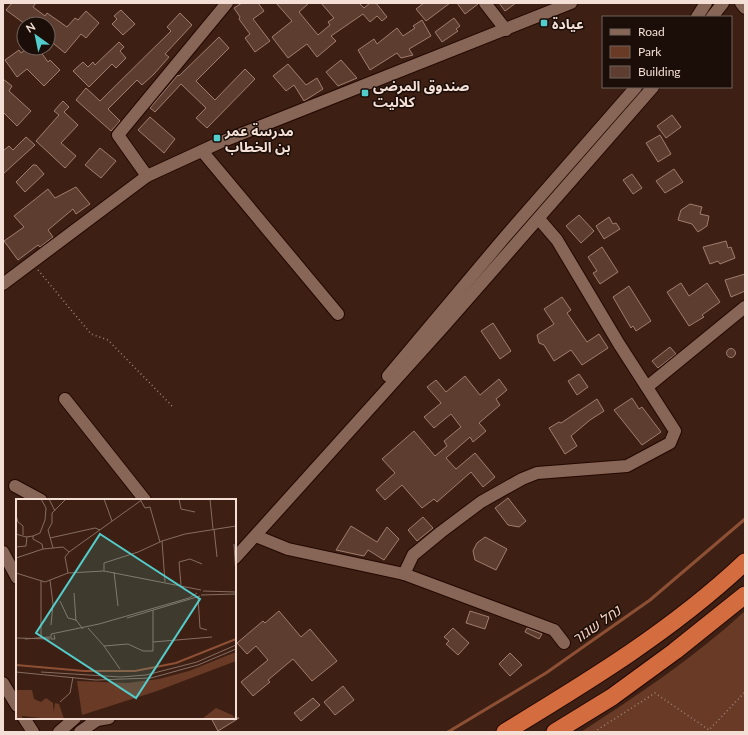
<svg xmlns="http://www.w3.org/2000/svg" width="748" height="735" font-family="Lato,'Noto Sans Arabic',Heebo,sans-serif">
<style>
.green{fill:#693b27}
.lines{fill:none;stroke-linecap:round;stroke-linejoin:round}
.stream{stroke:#8e5035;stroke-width:3}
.building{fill:#5d3d30;stroke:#a07d6e}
.minor-casing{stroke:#230801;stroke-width:14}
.highway-casing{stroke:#230801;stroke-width:19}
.path{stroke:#9f867b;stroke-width:1.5;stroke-dasharray:1 3;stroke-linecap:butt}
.minor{stroke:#876557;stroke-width:12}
.highway{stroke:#d36c3e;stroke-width:17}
.poi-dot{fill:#53cdcb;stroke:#1b0e08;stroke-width:1.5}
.labels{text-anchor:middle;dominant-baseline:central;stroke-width:3;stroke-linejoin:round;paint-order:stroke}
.poi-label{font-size:14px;font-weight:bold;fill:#f3dfd6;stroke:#1b0e08;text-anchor:start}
.water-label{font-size:15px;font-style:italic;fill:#f5cfbf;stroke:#1b0e08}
.inset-river{fill:none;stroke:#8e5035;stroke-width:2}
.inset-road{fill:none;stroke:#866c61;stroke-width:1}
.view{fill:#53cdcb;fill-opacity:0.15;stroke:#53cdcb;stroke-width:2}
.inset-edge{fill:none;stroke:#f3dfd6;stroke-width:2}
</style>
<rect width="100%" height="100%" fill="#3d2013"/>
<path class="green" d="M745 611V732H581C638 695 695 657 745 611Z"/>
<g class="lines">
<polyline class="stream" points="448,732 546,673 650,600 745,519"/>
</g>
<g class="building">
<polygon points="12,3 36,3 33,7 45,16 47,13 67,27 75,18 78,20 86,11 99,23 86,38 81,34 65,53 48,39 48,24 25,24 6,10"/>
<polygon points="242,3 258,3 264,11 253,19 270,41 255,52 245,38 250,34 239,19 240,17 234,8"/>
<polygon points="276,3 309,3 299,12 318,35 330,25 328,22 334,18 321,3 359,3 364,8 370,3 376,3 387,17 382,21 377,16 370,22 363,14 331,36 336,41 317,57 307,44 288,58 272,37 292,21"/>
<polygon points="424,3 450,3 426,21 416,9"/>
<polygon points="457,3 478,3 478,4 465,14"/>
<polygon points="499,3 516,3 505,11"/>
<polygon points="121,10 135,24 123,35 112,24 117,19 114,16"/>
<polygon points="180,13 192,25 165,54 169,57 154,74 142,85 137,80 108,109 120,121 111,131 76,100 86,88 100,101 171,31 167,27"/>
<polygon points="454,18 460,26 456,29 458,31 442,42 435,32"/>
<polygon points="422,20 431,36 409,49 413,55 401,58 397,53 370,70 358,50 374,39 377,44 397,28 403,36 415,28 413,26"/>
<polygon points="219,37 229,48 196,81 215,100 245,69 255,79 207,128 196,118 206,108 181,84 155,112 150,108 178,75 179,76"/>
<polygon points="119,42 124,47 120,51 126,58 116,68 112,64 89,87 73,71 83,62 88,67 93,62 95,65"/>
<polygon points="28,48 38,48 48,62 50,60 60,70 44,86 27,69 17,77 5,60 19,50 21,53"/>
<polygon points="341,60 357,78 338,86 326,72"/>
<polygon points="288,64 306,85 317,78 323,89 304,101 294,85 286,91 273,76"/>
<polygon points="3,79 12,86 9,91 31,111 17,126 3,112"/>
<polygon points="63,101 69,107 64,112 78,125 61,143 76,156 65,168 36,141 59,115 54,111"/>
<polygon points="672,115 681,127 666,138 657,126"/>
<polygon points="150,117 175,139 164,153 138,130"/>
<polygon points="660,135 671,154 658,162 646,143"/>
<polygon points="26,137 35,145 3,174 3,151 9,146 13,150"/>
<polygon points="100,148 116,161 101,178 85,165"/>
<polygon points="33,165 36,165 44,174 25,192 16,182"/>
<polygon points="674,169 683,182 665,193 656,181"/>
<polygon points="632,174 642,188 633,194 623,180"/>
<polygon points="76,187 90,204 76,214 73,209 48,230 53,237 40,247 38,245 18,260 4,241 24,227 14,216 48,189 55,198"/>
<polygon points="690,204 702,207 700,214 709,216 707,226 698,232 692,224 678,220 681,210"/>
<polygon points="579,215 594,231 581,243 566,226"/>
<polygon points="609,217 613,224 616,223 620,229 604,239 596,226"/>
<polygon points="726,241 728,248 731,247 735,258 720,264 718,261 710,264 703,247"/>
<polygon points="602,247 618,272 600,284 593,273 597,271 588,257"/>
<polygon points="745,274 745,291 731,297 725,280"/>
<polygon points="681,283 689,296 707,283 720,302 702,315 704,317 689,326 667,292"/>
<polygon points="629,286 651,321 636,331 633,326 631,328 613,297"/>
<polygon points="562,297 571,310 567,313 587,342 599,334 608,348 582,365 571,350 554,361 544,345 539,343 537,335 554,324 544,309"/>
<polygon points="493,323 511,351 500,359 481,331"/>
<polygon points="670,347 676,354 658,368 652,361"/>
<circle cx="731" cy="353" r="4.5"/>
<polygon points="579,374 588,387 577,395 568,381"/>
<polygon points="465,376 480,395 499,379 507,390 496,399 500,405 479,423 486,431 473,442 470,437 446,458 456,469 475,453 495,477 483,487 471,472 437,502 434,499 422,508 402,485 385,500 376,490 395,473 382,459 414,431 435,456 447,446 444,441 461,427 451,414 434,428 424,417 441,403 427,387 436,380 446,392"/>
<polygon points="632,398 639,409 642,407 661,432 642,445 614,410"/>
<polygon points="597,399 604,411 590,420 571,436 577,446 565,454 549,428 559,422 561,423"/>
<polygon points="508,498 526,521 519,527 508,525 495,508"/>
<polygon points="423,517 433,528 417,541 408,530"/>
<polygon points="351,526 377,542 387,527 399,539 384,560 368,550 364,556 336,550"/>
<polygon points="485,537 507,549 496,570 475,560 473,551 477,543"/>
<polygon points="279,611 301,637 310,629 337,661 312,681 293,659 268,680 270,682 253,696 241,682 268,660 256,646 247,654 237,643 263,621 265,623"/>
<polygon points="470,611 489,617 485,629 466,623"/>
<polygon points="453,628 469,643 458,655 446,644 449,641 444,637"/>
<polygon points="527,628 542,634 539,639 525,632"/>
<polygon points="510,653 522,665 510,676 499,664"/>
<polygon points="343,686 354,700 335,715 324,702"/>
<polygon points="313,698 320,705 301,721 294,713"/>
<polygon points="211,718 239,718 218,731"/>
</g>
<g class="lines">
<defs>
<g id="minor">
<polyline points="485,3 506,30"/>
<polyline points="741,3 745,8"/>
<polyline points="697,17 706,3"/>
<polyline points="712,17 723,3"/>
<polyline points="202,151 338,314"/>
<polyline points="147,176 118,135 227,3"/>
<polyline points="3,284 147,176 221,142 571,3"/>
<polyline points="388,376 504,238 636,87"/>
<polyline points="647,387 745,307"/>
<polyline points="65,399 145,500"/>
<polyline points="15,486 41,500"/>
<polyline points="256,536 288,549 404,574 554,630 564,643"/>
<polyline points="3,552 17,578"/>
<polyline points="235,558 444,326 653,87"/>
<polyline points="404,574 413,555 441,532 481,502 522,479 537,473 627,466 670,443 675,431 619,344 557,240 539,219"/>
<polyline points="3,683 17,706"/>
<polyline points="24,718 33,732"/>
<polyline points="91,718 97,720 109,718"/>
<polyline points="59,732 75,718"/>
<polyline points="80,732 97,720"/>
</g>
<g id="highway">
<path d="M505 732C589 681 673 630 745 562"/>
<polyline points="555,732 612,697 675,651 745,595"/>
</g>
</defs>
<use href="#minor" class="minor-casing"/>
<use href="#highway" class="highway-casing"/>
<g class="path">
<polyline points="38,270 91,334 108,340 173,407"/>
<polyline points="594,732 655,693 709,730 745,692"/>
</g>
<use href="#minor" class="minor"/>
<use href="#highway" class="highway"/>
</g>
<g class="poi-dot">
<rect x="540" y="19" width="8" height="8" rx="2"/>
<rect x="361" y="89" width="8" height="8" rx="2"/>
<rect x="213" y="134" width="8" height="8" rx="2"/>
</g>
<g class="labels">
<g class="poi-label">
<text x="552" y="23">عيادة</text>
<text x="373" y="85">صندوق المرضى<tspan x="373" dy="16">كلاليت</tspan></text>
<text x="225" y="130">مدرسة عمر<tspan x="225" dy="16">بن الخطاب</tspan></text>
</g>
<g class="water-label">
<text transform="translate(596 624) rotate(-35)">נחל שגור</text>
</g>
</g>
<g transform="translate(16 499)">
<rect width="220" height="220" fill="#3d2013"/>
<path d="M220 153V162L141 192 66 216 61 182 111 184 143 180 173 172ZM0 191H16L18 200 25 203 30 199 37 204 38 217 36 220 6 217 7 220H0ZM39 204 43 205 48 220H37ZM200 209 216 216 220 220H186Z" fill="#693b27"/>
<path class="inset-river" d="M0 166 68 172H119L160 164 220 140"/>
<path class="inset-road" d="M33 0 39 12M88 0 96 22M163 0 165 10 179 13M194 0 197 30M125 2 129 9 134 8 144 43M0 16 2 23 7 27V36M198 30 201 58M0 35 10 38 17 37V40L26 45 27 50M17 37 24 34 29 21 30 9 25 0M34 39 79 29 84 31M146 42 149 83M218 45 220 76M0 48 10 47 11 38M37 49 32 31 36 24V14L50 0M0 59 27 50 47 48 53 53M88 72V64L122 53 146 42 169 35 220 27M98 73 102 107M0 74 29 83 52 74 88 72 185 91M52 74 49 58 53 53 127 0M34 81 37 105 35 126M165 86 163 63 174 60 186 65M187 92 220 93M58 94 60 122M185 96 220 95M182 98 184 129 191 131M44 102 52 119 60 121 67 130M111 119 184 97M72 129 88 147 104 170M38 136 39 140H35V135L83 125 173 99 181 94M0 139 34 140M25 139V82M9 140 34 138M137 143 196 138M88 147 112 145 127 152H137V111M0 173 80 181 135 179 182 166 220 150M25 173 105 178 130 176 181 163 220 146M44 203 54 194 57 178"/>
<path class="view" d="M84 35 184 100 120 199 20 134Z"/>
<rect width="220" height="220" class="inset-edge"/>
</g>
<rect width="748" height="735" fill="none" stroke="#f3dfd6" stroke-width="8"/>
<rect x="602" y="16" width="130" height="72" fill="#1b0e08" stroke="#71625a"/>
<rect x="610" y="29" width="20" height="6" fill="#876557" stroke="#71625a"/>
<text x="638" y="36" font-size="12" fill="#f3dfd6">Road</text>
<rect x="610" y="46" width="20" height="12" fill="#693b27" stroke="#71625a"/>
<text x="638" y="56" font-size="12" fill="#f3dfd6">Park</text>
<rect x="610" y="66" width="20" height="12" fill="#5d3d30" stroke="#71625a"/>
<text x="638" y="76" font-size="12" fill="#f3dfd6">Building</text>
<g transform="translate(36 36) rotate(327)"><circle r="19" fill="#1b0e08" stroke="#71625a"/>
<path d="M0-3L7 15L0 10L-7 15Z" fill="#53cdcb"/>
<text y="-6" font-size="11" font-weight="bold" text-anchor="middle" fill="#f3dfd6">N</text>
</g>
</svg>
